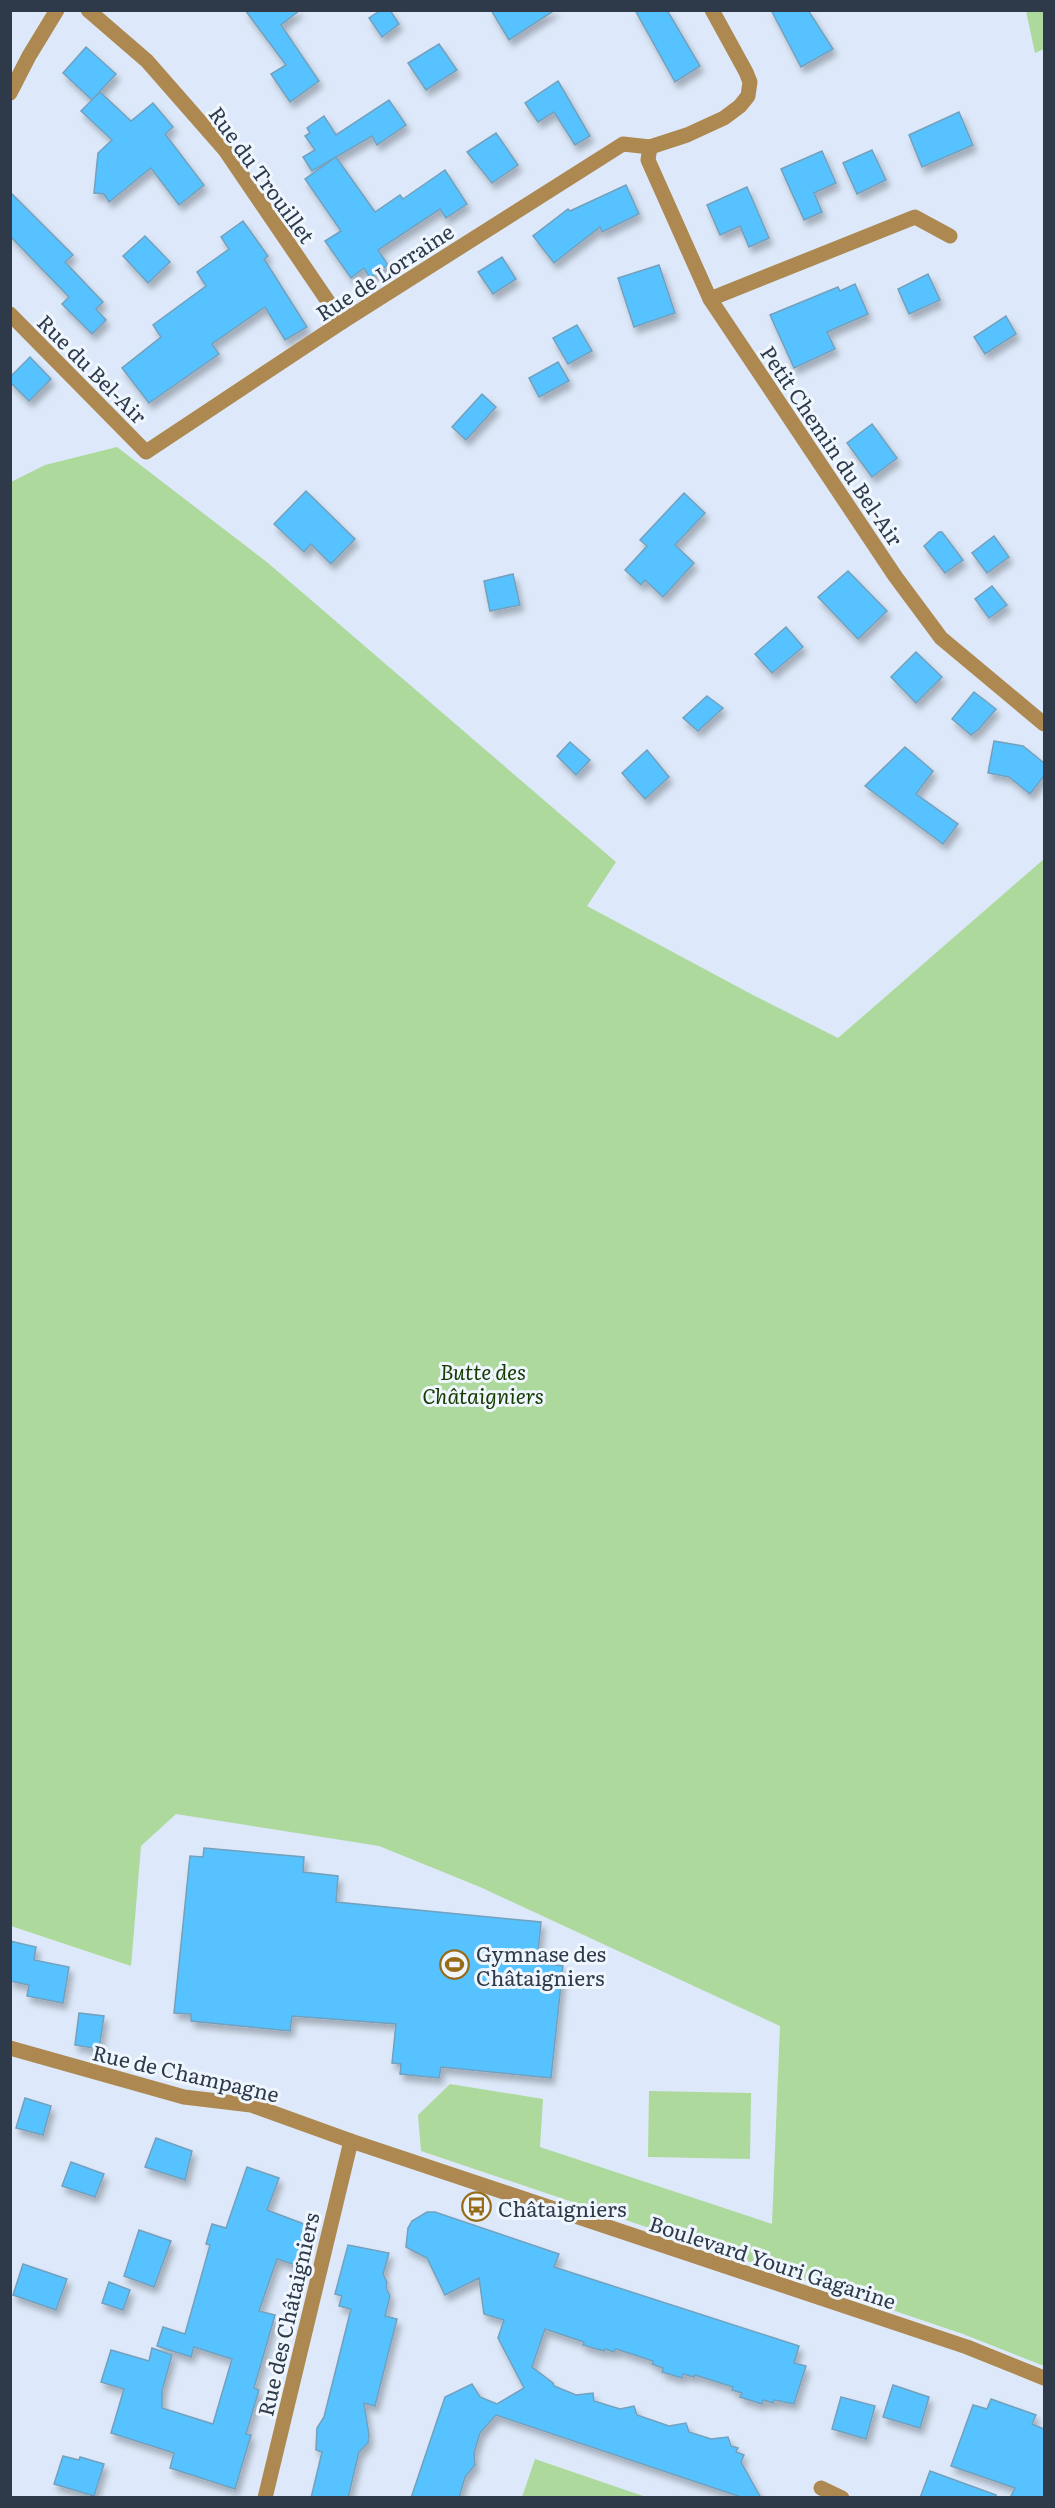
<svg xmlns="http://www.w3.org/2000/svg" width="1055" height="2508" font-family="Literata,serif">
<style>
.green{fill:#add99c}
.building{fill:#57c2ff;stroke:#72a0bd;stroke-width:1.5;filter:url(#shadow)}
.lines{fill:none;stroke-linecap:round;stroke-linejoin:round}
.minor{stroke:#ad8951;stroke-width:15}
.labels{text-anchor:middle;dominant-baseline:central;stroke-width:6;stroke-linejoin:round;paint-order:stroke}
.street-label{font-size:21px;fill:#2e3a4a;stroke:#eff6fe}
.park-label{font-size:21px;font-style:italic;fill:#153b00;stroke:#eff6fe}
.poi-label{font-size:21px;fill:#2e3a4a;stroke:#eff6fe;text-anchor:start}
</style>
<defs>
<filter id="shadow"><feDropShadow dx="3.5" dy="6" stdDeviation="3" flood-color="#0004"/></filter>
</defs>
<rect width="100%" height="100%" fill="#dde9fa"/>
<g class="green">
<polygon points="1026,11 1044,11 1044,49 1035,53"/>
<polygon points="117,447 268,563 616,862 587,906 751,994 838,1038 1044,859 1044,2366 963,2334 421,2151 418,2115 450,2084 543,2099 540,2147 772,2224 780,2026 480,1887 379,1846 176,1814 141,1846 131,1966 11,1926 11,482 45,465"/>
<polygon points="649,2091 751,2093 750,2159 648,2157"/>
<polygon points="535,2459 646,2497 522,2497"/>
</g>
<g class="building">
<polygon points="245,10 300,10 281,25 319,81 290,102 271,74 286,65"/>
<polygon points="381,10 390,10 399,24 382,37 369,18"/>
<polygon points="491,10 555,10 509,40"/>
<polygon points="635,10 667,10 700,66 675,82"/>
<polygon points="771,10 808,10 833,49 801,67"/>
<polygon points="439,44 457,70 426,90 408,63"/>
<polygon points="86,47 116,74 92,100 63,73"/>
<polygon points="558,81 590,136 575,145 554,112 538,122 525,103"/>
<polygon points="100,92 131,121 153,103 173,127 165,134 204,185 179,205 151,168 109,202 104,194 94,193 98,153 112,140 81,111"/>
<polygon points="389,100 406,125 377,145 372,136 312,171 303,157 315,150 305,136 310,133 307,128 324,116 336,135"/>
<polygon points="959,112 973,145 922,167 909,135"/>
<polygon points="496,133 518,165 492,183 467,152"/>
<polygon points="872,150 886,180 857,194 843,163"/>
<polygon points="822,151 836,183 814,193 822,212 804,220 781,169"/>
<polygon points="336,157 375,212 400,195 403,199 445,170 467,204 446,218 440,209 378,250 388,265 370,278 364,268 351,278 325,241 341,231 305,179"/>
<polygon points="626,185 639,214 602,232 600,227 554,263 533,236 568,209 570,211"/>
<polygon points="747,187 769,238 749,247 740,226 720,235 707,205"/>
<polygon points="10,192 73,255 65,262 103,302 96,309 106,320 92,334 62,304 69,297 10,236"/>
<polygon points="243,221 268,256 264,259 307,327 285,340 265,307 212,344 219,354 149,403 122,368 161,337 153,325 206,286 197,272 229,249 221,237"/>
<polygon points="145,236 170,262 148,283 123,256"/>
<polygon points="502,257 516,279 493,294 478,272"/>
<polygon points="659,265 675,313 634,327 618,278"/>
<polygon points="928,274 940,300 909,314 898,289"/>
<polygon points="855,284 868,314 827,332 835,349 794,368 770,315 838,287 840,291"/>
<polygon points="1006,316 1016,334 985,354 974,337"/>
<polygon points="577,325 592,351 568,364 553,338"/>
<polygon points="30,357 51,379 29,401 10,382 10,377"/>
<polygon points="558,362 569,381 539,397 529,378"/>
<polygon points="482,394 496,407 466,440 452,427"/>
<polygon points="872,424 897,458 872,477 847,443"/>
<polygon points="306,491 355,539 331,564 311,544 304,552 274,524"/>
<polygon points="684,493 705,513 675,545 694,563 663,597 645,580 641,585 625,570 647,546 640,540"/>
<polygon points="939,532 942,532 963,560 945,573 924,546"/>
<polygon points="994,536 1009,557 987,573 972,553"/>
<polygon points="848,571 887,611 858,639 818,597"/>
<polygon points="513,574 520,605 490,611 484,581"/>
<polygon points="992,586 1007,605 989,618 975,599"/>
<polygon points="786,627 803,647 772,673 755,654"/>
<polygon points="916,652 942,677 916,703 891,677"/>
<polygon points="974,692 996,709 979,729 971,735 952,719"/>
<polygon points="707,696 723,708 698,731 683,718"/>
<polygon points="994,741 1023,746 1044,763 1044,776 1030,794 1009,777 988,773"/>
<polygon points="570,742 590,760 576,775 557,756"/>
<polygon points="905,747 933,771 916,794 958,824 943,844 865,786"/>
<polygon points="647,750 669,777 645,799 622,773"/>
<polygon points="204,1848 304,1857 303,1872 338,1876 336,1902 541,1922 537,1963 563,1966 551,2078 441,2067 439,2078 400,2074 401,2064 392,2063 396,2024 292,2016 290,2031 191,2021 191,2014 174,2013 190,1856 203,1857"/>
<polygon points="10,1941 36,1947 34,1960 69,1967 63,2003 27,1996 29,1985 10,1981"/>
<polygon points="79,2013 104,2016 99,2049 75,2045"/>
<polygon points="25,2098 51,2106 43,2135 16,2128"/>
<polygon points="156,2138 192,2151 185,2180 145,2167"/>
<polygon points="71,2162 104,2174 95,2197 62,2186"/>
<polygon points="247,2167 279,2178 267,2210 312,2227 299,2266 277,2259 259,2311 275,2315 254,2388 259,2390 246,2434 251,2435 235,2489 170,2468 174,2453 111,2433 124,2389 101,2382 111,2350 149,2361 152,2348 172,2355 162,2391 162,2408 213,2424 232,2359 194,2347 191,2357 157,2346 163,2327 185,2334 210,2245 206,2244 212,2224 226,2228"/>
<polygon points="427,2212 435,2212 559,2254 554,2267 799,2346 794,2363 806,2366 794,2404 774,2400 773,2403 763,2400 762,2404 740,2397 742,2393 732,2390 733,2387 695,2375 694,2377 683,2374 682,2378 662,2372 663,2368 652,2364 653,2361 616,2349 614,2352 605,2349 604,2351 583,2345 584,2342 545,2329 532,2367 553,2383 554,2386 576,2395 593,2393 594,2401 620,2409 634,2406 637,2415 669,2426 686,2423 689,2432 711,2439 728,2437 731,2446 738,2448 736,2452 744,2455 741,2462 761,2498 744,2498 496,2415 480,2433 474,2453 475,2465 465,2477 459,2498 411,2498 445,2397 472,2384 480,2397 497,2404 524,2388 498,2338 504,2320 484,2314 479,2278 445,2295 427,2258 406,2247 408,2228 412,2221"/>
<polygon points="139,2230 171,2241 154,2287 124,2276"/>
<polygon points="348,2245 389,2253 383,2274 387,2282 386,2288 390,2296 385,2316 397,2319 375,2406 364,2403 369,2435 368,2443 359,2452 348,2498 311,2498 322,2452 316,2450 317,2428 324,2417 351,2309 339,2306 342,2296 335,2294"/>
<polygon points="23,2264 67,2279 56,2310 13,2295"/>
<polygon points="109,2282 130,2290 123,2310 102,2303"/>
<polygon points="893,2385 929,2397 920,2428 883,2417"/>
<polygon points="841,2397 875,2406 866,2439 832,2429"/>
<polygon points="991,2399 1036,2415 1032,2424 1044,2429 1044,2498 1010,2498 1015,2488 951,2466 973,2405 987,2409"/>
<polygon points="63,2456 79,2460 80,2457 104,2464 94,2496 54,2484"/>
<polygon points="930,2471 996,2495 995,2498 920,2498"/>
</g>
<g class="lines">
<g class="minor">
<polyline points="88,10 147,61 225,150 342,322"/>
<polyline points="10,93 29,56 57,10"/>
<polyline points="650,147 648,160 710,299 895,576 941,638 1044,724"/>
<polyline points="710,299 915,217 950,236"/>
<polyline points="10,314 146,452 342,322 623,144 650,147 687,135 724,118 740,106 748,96 750,82 746,72 712,10"/>
<polyline points="10,2048 184,2097 251,2105 351,2141 967,2347 1044,2378"/>
<polyline points="821,2488 842,2498"/>
<polyline points="265,2498 351,2141"/>
</g>
</g>
<defs>
<symbol id="stadium-ring" viewBox="-11 -11 22 22"><circle r="9.5" fill="#eff6fe" stroke="#986b19" stroke-width="1.5"/><path d="M0-5a6.5 5 0 1 0 0 10a6.5 5 0 1 0 0-10ZM-3.5-1.8h7v3.6h-7Z" fill="#986b19"/></symbol>
<symbol id="bus-ring" viewBox="-11 -11 22 22"><circle r="9.5" fill="#eff6fe" stroke="#986b19" stroke-width="1.5"/><path d="M-5-6H5V4H4V6H2V4H-2V6H-4V4H-5ZM-3.5-4V0h7V-4ZM-3.5 1.2v1.5H-2V1.2ZM2 1.2v1.5H3.5V1.2Z" fill="#986b19"/></symbol>
</defs>
<g fill-rule="evenodd">
<use href="#stadium-ring" x="438" y="1948" width="33" height="33"/>
<use href="#bus-ring" x="460" y="2190" width="33" height="33"/>
</g>
<g class="labels">
<g class="street-label">
<text transform="translate(263 174) rotate(54)">Rue du Trouillet</text>
<text transform="translate(384 271) rotate(-33)">Rue de Lorraine</text>
<text transform="translate(93 368) rotate(45)">Rue du Bel-Air</text>
<text transform="translate(833 445) rotate(56)">Petit Chemin du Bel-Air</text>
<text transform="translate(186 2072) rotate(13)">Rue de Champagne</text>
<text transform="translate(773 2261) rotate(18)">Boulevard Youri Gagarine</text>
<text transform="translate(287 2314) rotate(-77)">Rue des Châtaigniers</text>
</g>
<g class="park-label">
<text x="483" y="1370">Butte des<tspan x="483" dy="24">Châtaigniers</tspan></text>
</g>
<g class="poi-label">
<text x="476" y="1952">Gymnase des<tspan x="476" dy="24">Châtaigniers</tspan></text>
<text x="498" y="2207">Châtaigniers</text>
</g>
</g>
<rect width="1055" height="2508" fill="none" stroke="#2e3a4a" stroke-width="24"/>
</svg>
